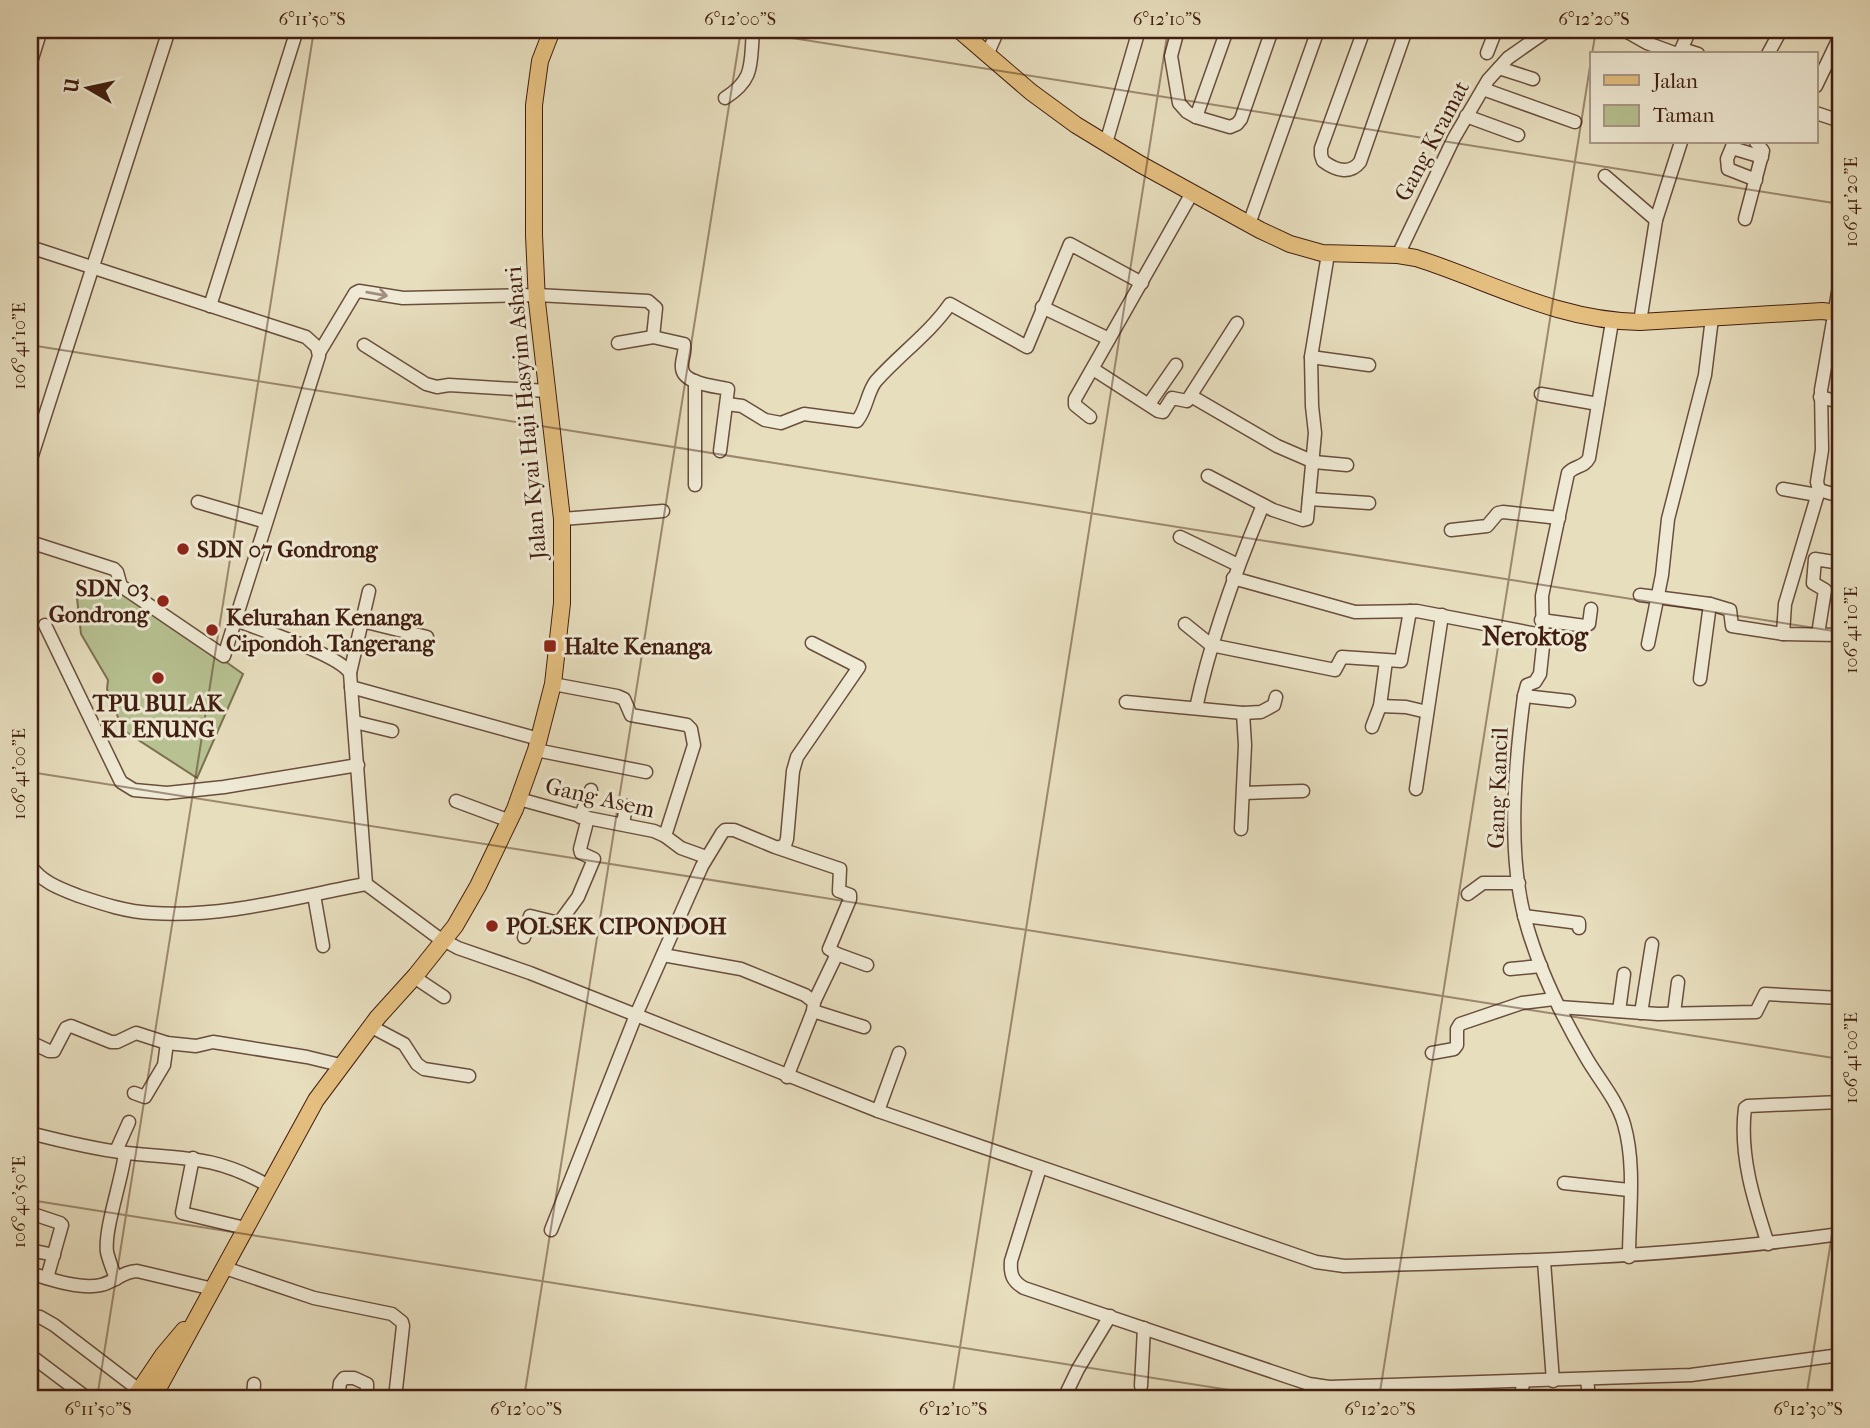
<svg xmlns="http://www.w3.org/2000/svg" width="1870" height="1428" font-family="'IM FELL French Canon',serif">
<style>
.green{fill:#b7c191;stroke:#7c7050;stroke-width:2}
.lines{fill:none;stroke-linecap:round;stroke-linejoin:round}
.minor-casing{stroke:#6a4e3c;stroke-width:15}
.major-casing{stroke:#411e10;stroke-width:18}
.minor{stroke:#efead5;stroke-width:12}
.major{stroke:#e4bf7f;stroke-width:16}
.oneway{stroke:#a18e7c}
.ticks{fill:none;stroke:#411e10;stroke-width:2;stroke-opacity:0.45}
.poi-dot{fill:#8f2418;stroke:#efead5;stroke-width:2.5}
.labels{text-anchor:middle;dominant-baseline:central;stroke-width:6;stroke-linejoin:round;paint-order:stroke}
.street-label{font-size:23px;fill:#411e10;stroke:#efead5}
.poi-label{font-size:23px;font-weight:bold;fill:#411e10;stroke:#efead5;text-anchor:start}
.quarter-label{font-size:26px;font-weight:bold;fill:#411e10;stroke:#efead5}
.neatline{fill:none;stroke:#411e10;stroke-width:2.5}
.ticks-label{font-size:18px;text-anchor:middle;fill:#411e10}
</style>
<rect width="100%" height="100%" fill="#e7debe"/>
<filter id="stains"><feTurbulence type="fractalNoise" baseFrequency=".00286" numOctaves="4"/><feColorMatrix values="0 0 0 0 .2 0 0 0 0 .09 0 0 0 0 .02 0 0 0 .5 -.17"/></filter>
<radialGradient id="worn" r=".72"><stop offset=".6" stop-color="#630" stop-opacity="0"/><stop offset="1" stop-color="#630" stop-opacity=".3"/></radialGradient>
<polygon class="green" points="123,588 243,674 197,778 123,730 107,689 108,680 81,634 76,589 112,599"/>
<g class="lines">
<defs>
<g id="minor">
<path d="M722 30 753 32C750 64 755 79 725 98"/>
<polyline points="1178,30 1171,56 1179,103 1187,112 1196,117 1230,127 1237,124 1241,119 1272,30"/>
<path d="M1364 30 1321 148V155L1323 161C1335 170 1350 175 1360 162L1406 30"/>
<polyline points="1624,30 1647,43 1677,54"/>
<polyline points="1723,30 1727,31"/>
<polyline points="1682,49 1698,54"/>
<polyline points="1487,53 1496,30"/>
<polyline points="1679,54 1690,30"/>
<polyline points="1768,54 1781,30"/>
<polyline points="987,55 998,30"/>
<polyline points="30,65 41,30"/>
<polyline points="1499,68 1533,79"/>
<polyline points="1816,86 1840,36"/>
<polyline points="1483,89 1575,122"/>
<polyline points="1816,113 1840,121"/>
<polyline points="1466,116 1518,135"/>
<polyline points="1196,117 1227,30"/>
<polyline points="1734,142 1727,159 1728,169 1756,180"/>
<polyline points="1106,143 1139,30"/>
<polyline points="1732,148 1762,157"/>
<polyline points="1605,176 1656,220"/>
<polyline points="1745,219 1763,151 1756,142"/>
<polyline points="1249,224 1318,30"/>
<polyline points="30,247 306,337 317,347 319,356 224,656 121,586 117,572 114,569 30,542"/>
<polyline points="1398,255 1454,138 1488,80 1508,58 1548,30"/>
<polyline points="210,306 297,30"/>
<polyline points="1042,307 1109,339"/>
<path d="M1612 322 1589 458C1584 468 1575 465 1568 473L1542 596 1543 646 1540 674 1535 682 1527 685 1524 696C1515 764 1507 851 1525 919 1538 968 1561 1015 1587 1059 1600 1081 1617 1100 1624 1124 1636 1165 1629 1214 1629 1257"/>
<polyline points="1640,322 1656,220 1681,142"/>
<path d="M618 343 653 337 684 344C686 353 681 359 682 368 683 384 715 386 728 389L720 451"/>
<polyline points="364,345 426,384 437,387 449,385 547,391"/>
<polyline points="319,353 355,293 359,291 403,298 537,295 648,301 656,308 653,337"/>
<polyline points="1311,357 1369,365"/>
<polyline points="1093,369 1158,411 1163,412 1172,398 1187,401 1237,323"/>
<polyline points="695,381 695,485"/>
<polyline points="1541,394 1598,404"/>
<polyline points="1191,396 1277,446 1314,462 1347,465"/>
<polyline points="1820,397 1840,402"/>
<path d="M727 404 742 406 765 420 781 423 804 414 857 421C867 409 867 392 876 381 900 354 929 334 950 304L1027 347 1070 244 1142 283"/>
<polyline points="1149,404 1176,365"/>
<polyline points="1090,417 1075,405 1075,399 1192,193"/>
<polyline points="30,462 169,30"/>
<polyline points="1208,476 1273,510 1303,520 1307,519 1315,433 1312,406 1311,357 1328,254"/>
<polyline points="1783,489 1817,495"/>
<polyline points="1819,490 1840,496"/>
<polyline points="1309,499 1369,503"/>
<polyline points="198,502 266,522"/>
<polyline points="562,519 663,511"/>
<polyline points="1451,530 1487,526 1498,513 1503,512 1559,518"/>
<polyline points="1180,537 1238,565"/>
<polyline points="1233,578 1355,612 1417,611 1542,635"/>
<polyline points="1640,595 1710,604 1730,610 1732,626 1783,634 1840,635"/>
<path d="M236 620C260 630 338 654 350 673L366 884"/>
<polyline points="1541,620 1585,626 1589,624 1591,609"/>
<polyline points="362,621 427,637"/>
<polyline points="1185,624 1211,645 1335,670 1342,657 1401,661 1410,611"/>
<polyline points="45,625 118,776 121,782 134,790 167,793 224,787 358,765"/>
<polyline points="1783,634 1785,604 1819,490 1817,482 1822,450 1821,390 1840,281"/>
<polyline points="1818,634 1825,590 1813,583 1815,559 1840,563"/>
<polyline points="1648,644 1662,575 1668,519 1705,375 1712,318"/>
<polyline points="350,673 369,591"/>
<polyline points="1700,679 1710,604"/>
<polyline points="553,684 617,696 624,699 631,715 687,725 691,729 694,745 665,836"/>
<polyline points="351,687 539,739"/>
<polyline points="1524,696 1569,701"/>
<polyline points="1126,702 1243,713 1261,712 1274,705 1276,697"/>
<polyline points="1380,706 1406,707 1427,712"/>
<path d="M1196 708C1211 638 1235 572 1263 505"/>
<polyline points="355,722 392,731"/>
<polyline points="1372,727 1380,706 1386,661"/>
<polyline points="536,750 646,772"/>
<polyline points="1416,789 1442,615"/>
<polyline points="1244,793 1303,791"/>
<polyline points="519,799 588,818 654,831 665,836 681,848 706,857"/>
<polyline points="456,801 510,821"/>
<polyline points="580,817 591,790"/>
<polyline points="623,824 626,806"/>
<polyline points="1241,829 1245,745 1243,713"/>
<polyline points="780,847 785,845 787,839 793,771 797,757 859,667 812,643"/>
<path d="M30 865C41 882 61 889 79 896 103 904 127 912 152 913 225 918 295 897 366 884L436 936 458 948 530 973 878 1111 1316 1262 1344 1266C1510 1262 1675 1257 1840 1234"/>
<polyline points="1468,894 1483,883 1519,883"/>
<polyline points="314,895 323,946"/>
<polyline points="1524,916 1579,923 1579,928"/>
<polyline points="524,937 530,916 559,923 578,897 594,859 581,853 580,849 588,818"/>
<polyline points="663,955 741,969 805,995 814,1002 813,1011 787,1077"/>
<polyline points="1510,969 1541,966"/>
<polyline points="414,977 444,997"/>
<polyline points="814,1002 837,954 867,965"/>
<polyline points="1559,1007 1658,1014 1756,1012 1765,994 1840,998"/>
<polyline points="813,1011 864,1027"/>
<polyline points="1619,1011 1624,974"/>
<polyline points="1641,1013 1652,944"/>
<polyline points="1674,1013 1678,982"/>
<polyline points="370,1026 404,1044 417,1064 424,1069 469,1076"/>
<polyline points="30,1042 49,1051 54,1051 66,1028 71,1026 111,1042 117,1042 136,1033 167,1043 196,1046 213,1042 307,1057 340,1065"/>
<polyline points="1432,1053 1454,1049 1457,1045 1457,1029 1460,1024 1522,1003 1554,999"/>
<polyline points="134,1093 145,1097 164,1065 167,1043"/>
<polyline points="878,1111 899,1053"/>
<path d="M30 1133C61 1141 94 1149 126 1153 184 1159 214 1155 267 1185"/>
<polyline points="116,1151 129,1122"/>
<polyline points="193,1158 182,1213 245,1228"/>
<path d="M1040 1168 1011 1261C1010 1274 1012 1281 1024 1288L1309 1384 1329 1387 1691 1375 1840 1355"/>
<polyline points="1564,1183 1629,1190"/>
<polyline points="30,1213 60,1223 62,1225 47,1278"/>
<polyline points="551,1230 636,1015 702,866 722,833 725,830 734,830 775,847 840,869 839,891 850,895 850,899 829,949 837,954"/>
<path d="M1768 1244C1754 1201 1739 1155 1745 1108L1748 1106 1840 1102"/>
<polyline points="30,1250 54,1255"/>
<polyline points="1544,1261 1553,1381"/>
<polyline points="225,1268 314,1298 392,1314 402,1322 403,1326 395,1398"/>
<path d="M30 1273C49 1279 81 1290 101 1285 114 1282 124 1271 137 1271L213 1289"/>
<path d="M116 1279C113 1270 109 1261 107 1252 104 1229 122 1180 125 1153"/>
<polyline points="30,1316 40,1317 54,1325 139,1390"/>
<polyline points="30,1355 87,1398"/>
<polyline points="1587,1379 1589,1398"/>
<polyline points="1141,1386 1144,1328"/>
<polyline points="253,1398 254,1384"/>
<polyline points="338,1398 340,1383 344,1378 354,1378 367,1384 367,1398"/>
<polyline points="1064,1398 1078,1369 1110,1316"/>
<polyline points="1521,1398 1523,1382"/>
</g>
<g id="major">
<path d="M959 30 1031 92 1076 125 1140 164 1260 230 1290 244 1322 253 1398 255 1416 258C1491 282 1558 321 1640 322L1822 311 1840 313"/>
<polyline points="134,1398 163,1355 184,1330"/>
<polyline points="153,1398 316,1100 378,1017 416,975 455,926 478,886 515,809 536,750 553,684 562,603 562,519 537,302 534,235 534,105 540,61 552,30"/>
</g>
</defs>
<use href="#minor" class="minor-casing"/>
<use href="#major" class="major-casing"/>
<use href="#minor" class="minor"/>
<use href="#major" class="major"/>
</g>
<defs><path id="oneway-shaft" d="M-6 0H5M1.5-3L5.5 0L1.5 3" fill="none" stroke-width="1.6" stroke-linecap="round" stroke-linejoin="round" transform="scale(1.75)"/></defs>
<use class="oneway" href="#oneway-shaft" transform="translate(377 294) rotate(10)"/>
<path class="ticks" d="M741 30 1840 204M1592 54 1596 30M30 345 1840 632M30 772 1840 1059M30 1200 1280 1398M97 1398 314 30M524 1398 741 30M952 1398 1168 30M1379 1398 1592 54M1806 1398 1840 1184"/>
<g class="poi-dot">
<circle cx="183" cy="549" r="7"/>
<circle cx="163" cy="601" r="7"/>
<circle cx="212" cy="630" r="7"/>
<rect x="543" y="639" width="14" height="14" rx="3.5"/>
<circle cx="158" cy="678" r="7"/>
<circle cx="492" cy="926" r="7"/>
</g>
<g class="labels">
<g class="street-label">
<text transform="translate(1432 141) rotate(-62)">Gang Kramat</text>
<text transform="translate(526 413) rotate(-95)">Jalan Kyai Haji Hasyim Ashari</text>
<text transform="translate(1498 788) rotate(-88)">Gang Kancil</text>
<text transform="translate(600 798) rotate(13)">Gang Asem</text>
</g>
<g class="poi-label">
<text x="197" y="549">SDN 07 Gondrong</text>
<text x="149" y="588" text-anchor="end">SDN 03<tspan x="149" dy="26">Gondrong</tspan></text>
<text x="226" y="617">Kelurahan Kenanga<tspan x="226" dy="26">Cipondoh Tangerang</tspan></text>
<text x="564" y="646">Halte Kenanga</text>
<text x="158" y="703" text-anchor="middle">TPU BULAK<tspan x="158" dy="26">KI ENUNG</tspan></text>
<text x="506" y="926">POLSEK CIPONDOH</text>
</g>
<g class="quarter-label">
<text x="1535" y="636">Neroktog</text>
</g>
</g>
<rect width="1870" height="1428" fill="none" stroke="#e7debe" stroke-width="77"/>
<rect x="1590" y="52" width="228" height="91" fill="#efead5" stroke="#a99886" stroke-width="2"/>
<rect x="1604" y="75" width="35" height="10" fill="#e4bf7f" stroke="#a99886" stroke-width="2"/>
<text x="1653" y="88" font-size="21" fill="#411e10">Jalan</text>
<rect x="1604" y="105" width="35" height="21" fill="#b7c191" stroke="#a99886" stroke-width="2"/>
<text x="1653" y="122" font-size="21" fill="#411e10">Taman</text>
<g transform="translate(88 88) rotate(279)" stroke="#efead5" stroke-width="5" paint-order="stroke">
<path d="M0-5L12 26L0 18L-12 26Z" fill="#411e10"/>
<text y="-10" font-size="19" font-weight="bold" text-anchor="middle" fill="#411e10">U</text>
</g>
<rect x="38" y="38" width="1794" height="1352" class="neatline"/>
<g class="ticks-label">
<text x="312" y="25">6°11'50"S</text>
<text x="740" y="25">6°12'00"S</text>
<text x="1167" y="25">6°12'10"S</text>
<text x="1594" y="25">6°12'20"S</text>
<text transform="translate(1851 202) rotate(-90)" y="6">106°41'20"E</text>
<text transform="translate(19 346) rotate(-90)" y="6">106°41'10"E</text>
<text transform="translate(1851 630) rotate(-90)" y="6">106°41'10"E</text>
<text transform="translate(19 774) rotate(-90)" y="6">106°41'00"E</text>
<text transform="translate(1851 1058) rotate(-90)" y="6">106°41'00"E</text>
<text transform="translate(19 1202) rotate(-90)" y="6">106°40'50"E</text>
<text x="98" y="1415">6°11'50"S</text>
<text x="526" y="1415">6°12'00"S</text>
<text x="953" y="1415">6°12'10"S</text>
<text x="1380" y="1415">6°12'20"S</text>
<text x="1808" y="1415">6°12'30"S</text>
</g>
<rect width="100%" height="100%" filter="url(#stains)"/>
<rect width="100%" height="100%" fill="url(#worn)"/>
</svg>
